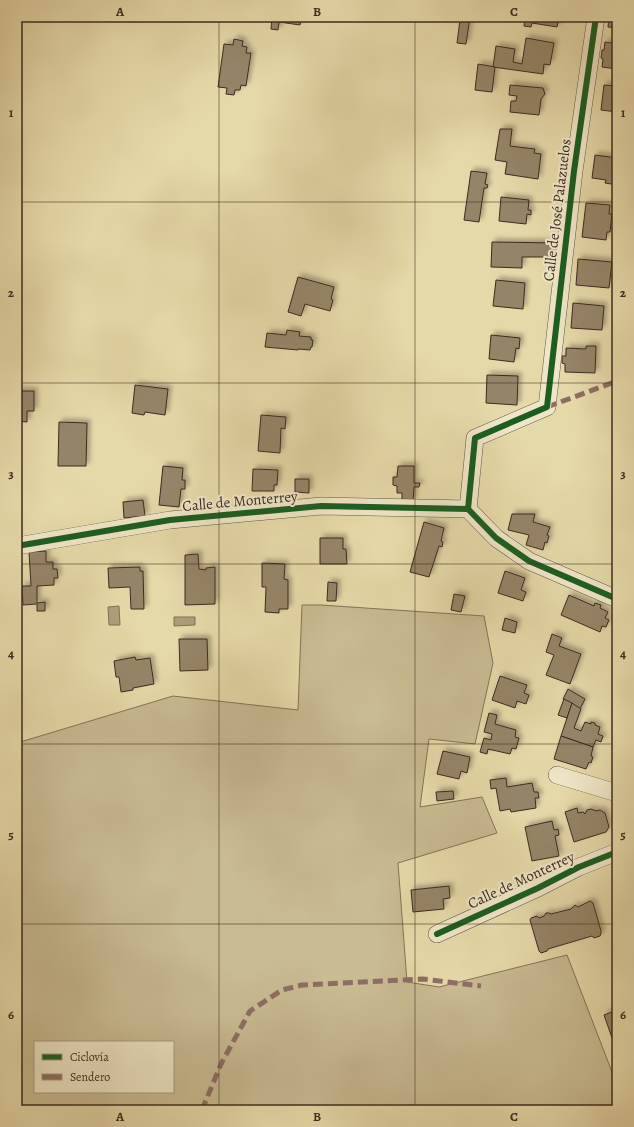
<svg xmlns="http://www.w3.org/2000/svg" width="634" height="1127" font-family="Alegreya,serif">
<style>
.green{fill:#c9bb92;stroke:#837358;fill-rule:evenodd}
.water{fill:#ad9e7a;stroke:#807056}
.building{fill:#958567;stroke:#3d2b1f;filter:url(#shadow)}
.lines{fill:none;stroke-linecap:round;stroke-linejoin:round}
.minor-casing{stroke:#675642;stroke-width:18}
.minor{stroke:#efe6c7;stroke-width:17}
.quiet{stroke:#8d6e63;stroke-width:5;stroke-dasharray:10 5;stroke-linecap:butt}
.cycleway-casing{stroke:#efe6c7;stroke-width:8}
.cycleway{stroke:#1b5e20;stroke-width:6}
.grid{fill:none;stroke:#3d2b1f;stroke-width:1;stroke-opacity:0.55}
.labels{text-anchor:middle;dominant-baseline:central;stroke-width:4;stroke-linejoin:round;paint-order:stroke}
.street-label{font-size:15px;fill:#3d2b1f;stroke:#efe6c7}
.neatline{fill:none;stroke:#3d2b1f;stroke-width:1.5}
.grid-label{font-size:13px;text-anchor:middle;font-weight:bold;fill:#3d2b1f}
</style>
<defs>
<filter id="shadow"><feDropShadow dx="3.5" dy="-3.5" stdDeviation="2" flood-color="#0004"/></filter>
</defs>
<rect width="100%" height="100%" fill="#e6d9a9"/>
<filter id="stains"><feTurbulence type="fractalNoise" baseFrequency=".005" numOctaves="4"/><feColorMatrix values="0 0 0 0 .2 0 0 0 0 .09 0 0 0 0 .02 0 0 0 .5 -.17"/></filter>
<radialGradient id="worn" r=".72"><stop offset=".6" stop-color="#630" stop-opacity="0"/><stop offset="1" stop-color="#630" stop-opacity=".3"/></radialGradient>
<path class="green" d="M302 605H321L484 616 493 663 475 744 429 739 420 807 482 797 497 833 398 863 407 982 439 987 567 955 617 1085V1110H17V743L173 696 298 710ZM35 1042H173V1092H35Z"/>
<g class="water">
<polygon points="119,606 120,625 109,625 108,607"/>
<polygon points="174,617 195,617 195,625 174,626"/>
</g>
<g class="building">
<polygon points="228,17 251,17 251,20 237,18 236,21 228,20"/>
<polygon points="272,17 302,17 300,25 279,22 278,30 271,29"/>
<polygon points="451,17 470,17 466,44 457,43 460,20 450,19"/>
<polygon points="525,17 559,17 557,27 532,23 531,27 524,26"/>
<polygon points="609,17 617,17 617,28 608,27"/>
<polygon points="526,38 554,43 550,65 544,64 543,74 493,67 496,46 515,49 513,62 522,64"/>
<polygon points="234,39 243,41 242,46 247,47 246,53 251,53 246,86 241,85 240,90 235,90 234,95 226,94 227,88 218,87 224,44 233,45"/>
<polygon points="605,42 617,44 617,69 602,67 603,59 601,58 602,50 604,50"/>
<polygon points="478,64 495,67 492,92 475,90"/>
<polygon points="510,85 543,88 545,94 541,99 539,115 510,112 511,101 516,101 517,96 509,95"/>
<polygon points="604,85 617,86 617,112 601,110"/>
<polygon points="500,129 512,129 510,146 535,149 534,153 541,154 538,179 505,174 507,162 495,160"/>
<polygon points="595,155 617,158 617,185 605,183 606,180 592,178"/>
<polygon points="471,171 487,173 485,184 488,185 487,188 484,188 479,222 464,220"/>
<polygon points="501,197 529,200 528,210 531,210 531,215 527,214 526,224 499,221"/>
<polygon points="586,203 610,205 609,214 612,214 610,232 607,232 606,240 582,237"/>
<polygon points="492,242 559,243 557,257 522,257 522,268 491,267"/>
<polygon points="578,259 612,262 609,288 576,285"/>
<polygon points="298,277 334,287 331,299 333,300 330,311 305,304 301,316 288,312"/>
<polygon points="496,280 525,283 523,309 493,306"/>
<polygon points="573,303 604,306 602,330 571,328"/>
<polygon points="287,330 300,332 299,336 311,337 311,340 313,340 312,347 311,347 310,350 298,349 298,350 265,347 267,333 286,335"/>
<polygon points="491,335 520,338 519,349 516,348 514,362 489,359"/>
<polygon points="586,346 596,346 595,373 565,372 565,364 562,363 562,356 566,356 566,348 586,349"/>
<polygon points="487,375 518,376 517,405 486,403"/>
<polygon points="135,385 168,389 165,415 145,412 144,415 132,413"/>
<polygon points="17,391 34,391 34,411 27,411 27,422 17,421"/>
<polygon points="261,415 286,417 285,429 281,428 280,453 258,451"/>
<polygon points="59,422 87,423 86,466 58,466"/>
<polygon points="163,466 183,468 182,480 185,480 185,489 181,489 179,507 159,505"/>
<polygon points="398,466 414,466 414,483 420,483 419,487 414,487 413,502 402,501 402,493 397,493 397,486 393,485 393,477 397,477"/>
<polygon points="253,469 278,470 277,485 274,485 274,491 252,491"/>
<polygon points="295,479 309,479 309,493 295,492"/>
<polygon points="143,500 145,516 124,518 123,502"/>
<polygon points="512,514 535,514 533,522 550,527 547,535 549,536 547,543 545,542 543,550 526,545 529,535 508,530"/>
<polygon points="424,522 444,528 441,541 443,542 442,547 439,546 429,577 410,572"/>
<polygon points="320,538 343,538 343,549 346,549 347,564 320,564"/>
<polygon points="46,551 46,562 53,562 53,569 57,569 58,578 54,578 54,585 37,586 37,603 45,602 45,611 37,611 37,604 23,605 22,586 31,586 29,552"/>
<polygon points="198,554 199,569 206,570 206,568 215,567 215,604 185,605 185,555"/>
<polygon points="262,563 285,564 284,579 288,580 288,609 279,609 279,613 265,612 266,587 262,587"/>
<polygon points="140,567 140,571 143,571 144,609 131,609 130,587 109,588 108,568"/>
<polygon points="505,571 525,578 521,590 526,592 523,601 498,593"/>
<polygon points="328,582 337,583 336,601 327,601"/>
<polygon points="454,594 465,596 461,612 451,610"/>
<polygon points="569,595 594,606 595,603 601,605 600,608 608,612 605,618 609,620 606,627 602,626 600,632 561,615"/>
<polygon points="505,618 517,622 515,633 502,630"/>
<polygon points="552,634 562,638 559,646 581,654 570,684 546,675 554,655 546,652"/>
<polygon points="179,639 207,639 208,670 180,671"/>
<polygon points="135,657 136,660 150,658 154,684 133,688 133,690 121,692 119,677 116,677 114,661"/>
<polygon points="500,676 527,685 524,693 529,695 526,704 517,701 515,708 492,700"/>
<polygon points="568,689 585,699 580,709 563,699"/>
<polygon points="564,699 572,703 567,718 558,715"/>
<polygon points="572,703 581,709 574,728 581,731 585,722 591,724 591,722 595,723 595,725 600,727 598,734 603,736 601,742 596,740 593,747 561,736"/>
<polygon points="489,713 497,715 495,724 516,730 515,737 519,738 516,749 512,748 510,754 488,749 487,754 480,752 484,738 491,740 492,734 484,732"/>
<polygon points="561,736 593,747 591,756 593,757 591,763 589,762 586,769 554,759"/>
<polygon points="443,751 470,757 467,773 461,771 459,779 437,774"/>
<polygon points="506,778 507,787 532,783 534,792 538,792 539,798 535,798 536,808 511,812 510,809 500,811 496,788 491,789 490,780"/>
<polygon points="453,791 454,799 437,801 436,792"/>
<polygon points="577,808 578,813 583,812 585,814 587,810 591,809 596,811 600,810 605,813 609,827 606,832 574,842 565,812"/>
<polygon points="552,821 554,830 558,829 559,835 555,836 559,856 532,861 525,827"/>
<polygon points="449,886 450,898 443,899 444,909 413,912 411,890"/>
<polygon points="590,901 593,903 601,931 601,933 600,936 594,938 592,936 548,949 547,951 541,953 539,951 530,920 531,918 537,916 539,918 544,916 546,913 549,913 551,914 571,909 575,905 578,907"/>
<polygon points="617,1010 617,1052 604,1015"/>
</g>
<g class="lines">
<defs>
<g id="minor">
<polyline points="468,509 475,438 547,407 574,171 596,17"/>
<polyline points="17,546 170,520 321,506 468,509 496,538 529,561 617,599"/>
<polyline points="557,775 617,793"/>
<polyline points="437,934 538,888 579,867 617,852"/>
</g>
</defs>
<use href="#minor" class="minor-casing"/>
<use href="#minor" class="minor"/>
<g class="quiet">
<polyline points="547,407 617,381"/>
<polyline points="202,1110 221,1064 250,1011 282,990 302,985 423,979 481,986"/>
</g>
<defs>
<g id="cycleway">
<polyline points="468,509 475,438 547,407 574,171 596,17"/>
<polyline points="17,546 170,520 321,506 468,509 496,538 529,561 617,599"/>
<polyline points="437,934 538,888 579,867 617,852"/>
</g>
</defs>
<use href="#cycleway" class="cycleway-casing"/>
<use href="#cycleway" class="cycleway"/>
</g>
<path class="grid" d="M219 17V1110M415 17V1110M17 202H617M17 383H617M17 564H617M17 744H617M17 924H617"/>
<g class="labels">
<g class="street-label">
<text transform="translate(557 210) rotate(-83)">Calle de José Palazuelos</text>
<text transform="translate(240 501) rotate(-5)">Calle de Monterrey</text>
<text transform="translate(521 880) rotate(-25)">Calle de Monterrey</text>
</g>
</g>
<rect width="634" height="1127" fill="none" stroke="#e6d9a9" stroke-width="44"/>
<rect x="34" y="1041" width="140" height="52" fill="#efe6c7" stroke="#a89b84"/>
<rect x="42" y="1054" width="20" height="6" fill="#1b5e20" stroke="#a89b84"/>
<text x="70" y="1061" font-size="12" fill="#3d2b1f">Ciclovía</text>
<rect x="42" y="1074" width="20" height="6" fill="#8d6e63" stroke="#a89b84"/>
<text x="70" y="1081" font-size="12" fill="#3d2b1f">Sendero</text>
<rect x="22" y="22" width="590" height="1083" class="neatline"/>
<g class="grid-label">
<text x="120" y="16">A</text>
<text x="317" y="16">B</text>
<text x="514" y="16">C</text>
<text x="11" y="117">1</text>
<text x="623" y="117">1</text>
<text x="11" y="297">2</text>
<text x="623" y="297">2</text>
<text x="11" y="478">3</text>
<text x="623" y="478">3</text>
<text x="11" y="658">4</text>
<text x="623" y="658">4</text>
<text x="11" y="839">5</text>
<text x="623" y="839">5</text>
<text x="11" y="1019">6</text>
<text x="623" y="1019">6</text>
<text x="120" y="1121">A</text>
<text x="317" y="1121">B</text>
<text x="514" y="1121">C</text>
</g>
<rect width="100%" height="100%" filter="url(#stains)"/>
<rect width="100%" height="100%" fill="url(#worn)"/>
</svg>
